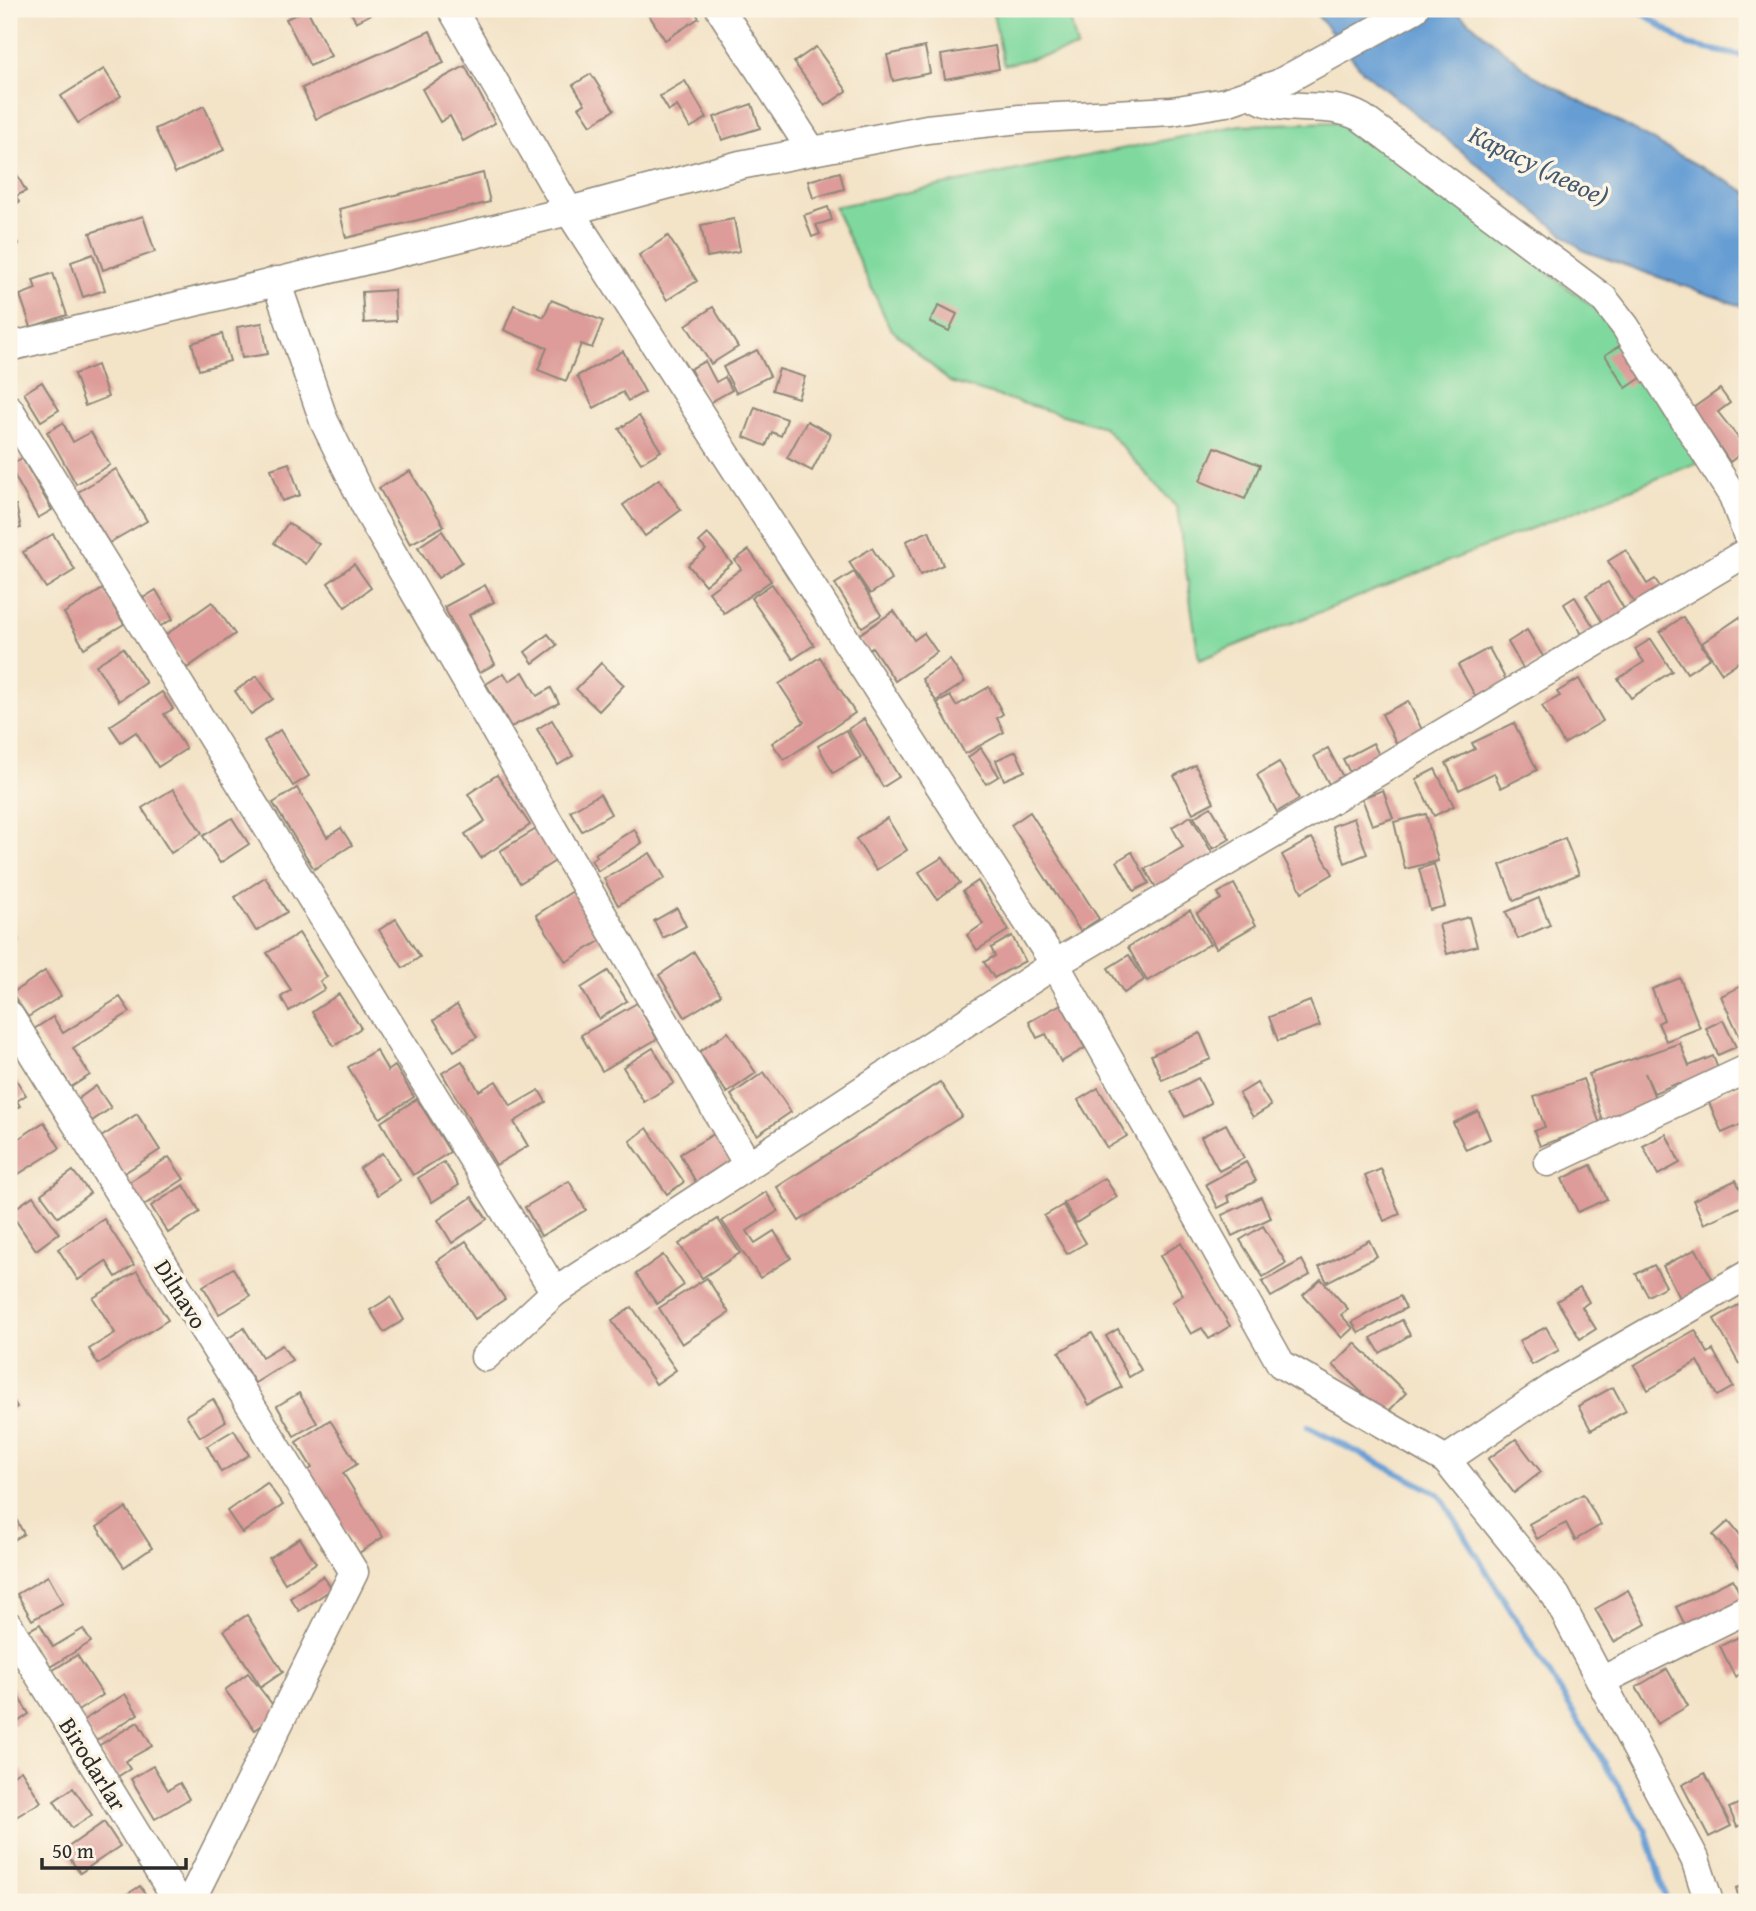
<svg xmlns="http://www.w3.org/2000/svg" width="1756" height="1911" font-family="'Gentium Book Plus',serif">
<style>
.green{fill:#7fd99f;stroke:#558265;stroke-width:2}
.water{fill:#669ed4;stroke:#486480;stroke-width:2}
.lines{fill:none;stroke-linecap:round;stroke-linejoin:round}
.stream{stroke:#669ed4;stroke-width:6}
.building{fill:#dd9c99}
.minor-casing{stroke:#8f8779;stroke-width:31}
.minor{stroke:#fff;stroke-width:28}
.labels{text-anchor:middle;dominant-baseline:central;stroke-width:7;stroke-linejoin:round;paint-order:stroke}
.street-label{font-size:24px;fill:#2b2b2b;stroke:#fcf5e5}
.water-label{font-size:26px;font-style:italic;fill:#43596f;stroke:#fcf5e5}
</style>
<rect width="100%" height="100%" fill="#fcf5e5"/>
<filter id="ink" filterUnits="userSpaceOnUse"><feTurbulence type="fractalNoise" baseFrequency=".0143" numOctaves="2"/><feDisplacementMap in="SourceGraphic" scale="14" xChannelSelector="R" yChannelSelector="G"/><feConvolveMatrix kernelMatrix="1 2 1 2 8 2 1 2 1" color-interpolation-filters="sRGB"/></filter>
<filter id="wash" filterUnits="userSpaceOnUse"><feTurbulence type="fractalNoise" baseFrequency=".00686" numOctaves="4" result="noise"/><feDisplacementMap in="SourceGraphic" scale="28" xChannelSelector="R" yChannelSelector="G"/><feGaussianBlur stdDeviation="1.57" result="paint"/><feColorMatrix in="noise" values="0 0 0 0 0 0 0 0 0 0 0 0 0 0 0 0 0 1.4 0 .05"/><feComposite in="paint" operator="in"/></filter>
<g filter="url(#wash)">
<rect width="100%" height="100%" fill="#f3e3c7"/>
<g class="green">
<polygon points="992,9 1068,9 1077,48 1004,65"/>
<polygon points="1339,122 1388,152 1603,314 1699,462 1199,660 1177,508 1104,427 950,382 890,328 834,207 1240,125"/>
</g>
<polygon class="water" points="1312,9 1454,9 1533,75 1747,192 1747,308 1584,251 1363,71"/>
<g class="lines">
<g class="stream">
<polyline points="1637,9 1688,45 1747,57"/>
<polyline points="1308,1427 1439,1494 1646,1831 1667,1902"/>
</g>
</g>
<g id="blocks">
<g class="building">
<polygon points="307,9 331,56 310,66 286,19"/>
<polygon points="349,9 381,9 356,22"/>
<polygon points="645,9 693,9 699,18 665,40"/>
<polygon points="430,31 444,63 316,119 302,88"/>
<polygon points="995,46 999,69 945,79 941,55"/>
<polygon points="816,47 847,91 825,106 794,62"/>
<polygon points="925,47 930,73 893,81 887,55"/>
<polygon points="465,66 495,123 463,141 450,116 440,122 422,89"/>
<polygon points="104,69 121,96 78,123 61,96"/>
<polygon points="591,74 614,110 591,125 579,107 585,104 573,85"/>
<polygon points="685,81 707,118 690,128 677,106 669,111 660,96"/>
<polygon points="752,104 760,128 722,140 714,117"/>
<polygon points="204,106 224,150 175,173 155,129"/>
<polygon points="9,161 26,191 16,196 19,202 9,208"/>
<polygon points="840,172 844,189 813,198 808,181"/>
<polygon points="483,173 490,202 346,238 339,209"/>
<polygon points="828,207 832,220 816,225 820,234 812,237 804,215"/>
<polygon points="143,216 155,252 103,270 90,233"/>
<polygon points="734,219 740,251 707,257 701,225"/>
<polygon points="9,230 19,244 9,251"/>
<polygon points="668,236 697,281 667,300 639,255"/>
<polygon points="93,254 105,290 83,297 71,262"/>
<polygon points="53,273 67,315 31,327 20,295 36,289 33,280"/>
<polygon points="394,290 396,321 364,323 362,292"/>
<polygon points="551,300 603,321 592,348 581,344 566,381 538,370 547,348 504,330 514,305 544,317"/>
<polygon points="939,305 957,314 949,331 930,322"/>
<polygon points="713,307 738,347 711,364 686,325"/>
<polygon points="262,323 268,354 242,358 237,327"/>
<polygon points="222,334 230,361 199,370 192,343"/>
<polygon points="1621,345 1641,378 1626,388 1605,355"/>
<polygon points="757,350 770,376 736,393 723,367"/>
<polygon points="623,351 645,392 628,401 623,392 594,408 577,376"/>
<polygon points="705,361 716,382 725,377 732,390 709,403 690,369"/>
<polygon points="97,365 108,397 85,406 74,374"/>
<polygon points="779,369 805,377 798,398 772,390"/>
<polygon points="42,382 59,410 41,421 24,393"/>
<polygon points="1720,389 1730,403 1718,412 1747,449 1730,462 1693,408"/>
<polygon points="755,407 787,419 781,436 772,432 766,446 744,437"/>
<polygon points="639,416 661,451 641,463 619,429"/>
<polygon points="807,421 831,434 812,471 787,458"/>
<polygon points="63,423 73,442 91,432 110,465 76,484 47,432"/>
<polygon points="1215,447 1260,465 1245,499 1200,481"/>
<polygon points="1747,456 1747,475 1739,460"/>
<polygon points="22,458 52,510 38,518 9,466"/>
<polygon points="289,463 300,495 282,501 271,469"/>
<polygon points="116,469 147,521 109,543 78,492"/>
<polygon points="410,471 444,526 410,544 379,488"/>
<polygon points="659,479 681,510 645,536 623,505"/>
<polygon points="16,505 21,528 9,531 9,507"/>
<polygon points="288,523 319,544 306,564 274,543"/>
<polygon points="442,531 462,562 438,578 418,547"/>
<polygon points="929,531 943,565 920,575 906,541"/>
<polygon points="53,534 75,570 46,588 23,552"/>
<polygon points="708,534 732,563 705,585 688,565 706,550 699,542"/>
<polygon points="872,548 892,580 870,594 849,562"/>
<polygon points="749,550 771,581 724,613 709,592 741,569 735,560"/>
<polygon points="1626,550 1647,584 1655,579 1663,591 1637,607 1608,561"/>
<polygon points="354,564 371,588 345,607 328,583"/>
<polygon points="854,572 881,615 862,627 835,584"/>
<polygon points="1608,582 1627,614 1605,627 1586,595"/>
<polygon points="772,584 814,645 793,659 751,598"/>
<polygon points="485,585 494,602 469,615 495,664 479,673 444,607"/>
<polygon points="103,589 124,624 84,648 64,613"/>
<polygon points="156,590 173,619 159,627 143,598"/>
<polygon points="1575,597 1595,629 1583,636 1564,604"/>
<polygon points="212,602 235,634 187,668 164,636"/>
<polygon points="894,611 914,640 924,633 937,652 895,681 872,647 867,651 857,636"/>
<polygon points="1683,617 1710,658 1687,673 1660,632"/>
<polygon points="1740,617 1747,628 1747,656 1722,673 1702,643"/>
<polygon points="1527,630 1544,658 1524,670 1508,642"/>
<polygon points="548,634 557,645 533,663 525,652"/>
<polygon points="1651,639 1672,671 1631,698 1618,679 1644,662 1635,649"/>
<polygon points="123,648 146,683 119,701 96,665"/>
<polygon points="1489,648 1507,682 1477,699 1458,665"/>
<polygon points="820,657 855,713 784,760 772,743 804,722 779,684"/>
<polygon points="950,660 965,682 936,701 922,679"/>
<polygon points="601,663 624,685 599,711 576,689"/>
<polygon points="523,672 537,696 551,688 559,703 511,727 486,684 504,673 509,681"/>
<polygon points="257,676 273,699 251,714 235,691"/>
<polygon points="1579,679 1603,721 1564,744 1542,706 1560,696 1557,692"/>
<polygon points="989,687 1003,714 997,718 1004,732 965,754 937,703 950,696 956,706"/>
<polygon points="162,692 173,709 164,714 186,749 158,767 136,732 121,742 110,726"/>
<polygon points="1408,701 1424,734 1398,747 1382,714"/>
<polygon points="864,719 899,777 883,787 848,729"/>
<polygon points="552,720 573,756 558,765 537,729"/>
<polygon points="1514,723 1537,770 1501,788 1494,773 1459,790 1446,763 1475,749 1472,743"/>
<polygon points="280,730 309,776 293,786 264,741"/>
<polygon points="846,730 861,757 833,773 818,746"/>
<polygon points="1373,743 1382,761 1352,777 1343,759"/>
<polygon points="981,748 999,776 986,784 968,757"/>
<polygon points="1328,748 1345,781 1331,788 1314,756"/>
<polygon points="1016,751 1025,771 1004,780 996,760"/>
<polygon points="1279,762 1299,799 1277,812 1257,775"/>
<polygon points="1195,765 1214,802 1193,813 1174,776"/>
<polygon points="1435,769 1454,806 1434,816 1416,779"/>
<polygon points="497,775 530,825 481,858 465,834 485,821 468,794"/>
<polygon points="297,788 327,837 341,828 352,845 314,869 273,803"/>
<polygon points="173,789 202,833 171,853 142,808"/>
<polygon points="1383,790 1393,818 1372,825 1362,798"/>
<polygon points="600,794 611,814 582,831 570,811"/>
<polygon points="1211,807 1230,839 1213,849 1194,817"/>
<polygon points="1030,812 1099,919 1080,931 1011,825"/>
<polygon points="1426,814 1438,861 1405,869 1394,822"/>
<polygon points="1191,816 1215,858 1158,891 1145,869 1183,847 1172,827"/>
<polygon points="232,818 249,844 220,863 203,836"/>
<polygon points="887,818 907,850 876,870 856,839"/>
<polygon points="1354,818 1367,854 1345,863 1332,826"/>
<polygon points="538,828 557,860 520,883 500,851"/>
<polygon points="634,829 642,843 598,871 591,860 597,856 595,854"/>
<polygon points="1312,838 1333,874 1302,892 1282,855"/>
<polygon points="1565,838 1579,874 1514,901 1500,865"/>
<polygon points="1132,852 1149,883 1134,891 1117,861"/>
<polygon points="650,853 665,878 618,905 604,879"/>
<polygon points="943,857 960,883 937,899 919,872"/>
<polygon points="1434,864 1445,906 1430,910 1419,869"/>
<polygon points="265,877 287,912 256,931 235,897"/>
<polygon points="978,881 1009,930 977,950 967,935 983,924 963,891"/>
<polygon points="1234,884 1256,925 1216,948 1197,913 1221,899 1218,893"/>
<polygon points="573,891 603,939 566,962 536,915"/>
<polygon points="1539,898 1550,925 1518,939 1506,912"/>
<polygon points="677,908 686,926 663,938 654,921"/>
<polygon points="1190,910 1210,944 1147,981 1128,947"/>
<polygon points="1469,917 1477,946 1447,954 1439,925"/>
<polygon points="396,919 420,957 403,968 379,930"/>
<polygon points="9,926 16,937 9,942"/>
<polygon points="299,933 327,977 320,981 325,989 289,1011 281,997 291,990 267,953"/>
<polygon points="1012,936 1025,961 994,978 984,962 995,956 991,948"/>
<polygon points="694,952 721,995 685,1017 659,975"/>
<polygon points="1129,955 1144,980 1124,993 1108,968"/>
<polygon points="45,971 61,996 28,1017 12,993"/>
<polygon points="608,971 627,1001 599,1019 581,988"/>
<polygon points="1680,978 1700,1028 1666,1041 1658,1023 1664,1020 1652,989"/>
<polygon points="1747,983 1747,1053 1721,996"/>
<polygon points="339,994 361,1028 334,1046 312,1012"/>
<polygon points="120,997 130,1012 73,1048 90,1075 71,1087 34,1029 53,1017 63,1033"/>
<polygon points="1310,1001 1320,1026 1278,1041 1269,1017"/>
<polygon points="637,1003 657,1039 602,1071 581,1035"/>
<polygon points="1061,1004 1085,1048 1061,1062 1046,1034 1037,1038 1029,1022"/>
<polygon points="457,1005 477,1037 454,1051 434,1020"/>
<polygon points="1723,1020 1736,1047 1718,1055 1706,1028"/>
<polygon points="728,1032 756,1073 727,1093 699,1052"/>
<polygon points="1200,1033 1211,1059 1162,1080 1151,1055"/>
<polygon points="1680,1043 1689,1066 1713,1056 1720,1074 1681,1090 1678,1083 1654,1093 1645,1073 1657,1103 1604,1125 1589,1074"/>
<polygon points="653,1048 674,1083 644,1102 623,1067"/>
<polygon points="376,1050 388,1071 395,1066 414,1097 380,1118 348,1067"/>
<polygon points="462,1061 479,1091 496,1081 511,1106 539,1090 546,1102 514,1122 528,1146 496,1165 442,1073"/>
<polygon points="764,1072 791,1112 757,1135 731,1095"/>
<polygon points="13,1075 26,1095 17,1101 20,1106 9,1112 9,1077"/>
<polygon points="1198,1078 1211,1103 1185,1117 1171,1092"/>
<polygon points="1583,1079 1600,1124 1540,1146 1534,1131 1545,1127 1534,1097"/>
<polygon points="940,1082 962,1116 799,1221 777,1187"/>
<polygon points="1747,1082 1747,1122 1722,1133 1708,1100"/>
<polygon points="1257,1083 1271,1106 1253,1117 1239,1094"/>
<polygon points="96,1086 111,1108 92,1121 78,1099"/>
<polygon points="1098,1088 1127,1136 1107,1148 1078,1100"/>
<polygon points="417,1099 450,1152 413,1175 381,1122"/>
<polygon points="1478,1111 1490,1139 1466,1150 1453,1123"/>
<polygon points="137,1114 160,1150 121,1175 98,1139"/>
<polygon points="44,1122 60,1148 9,1180 9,1145"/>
<polygon points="1226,1124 1244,1158 1219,1171 1201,1137"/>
<polygon points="647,1128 684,1182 667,1194 630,1141"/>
<polygon points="714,1134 731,1164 697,1184 680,1154"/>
<polygon points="1666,1134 1680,1163 1658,1175 1643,1146"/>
<polygon points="382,1153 400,1180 378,1195 360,1168"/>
<polygon points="169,1157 184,1179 141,1207 126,1184"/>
<polygon points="444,1162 459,1185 432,1202 418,1178"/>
<polygon points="1246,1162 1256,1181 1227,1196 1230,1202 1218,1208 1206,1184"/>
<polygon points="1591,1165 1607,1199 1578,1212 1562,1179"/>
<polygon points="1381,1169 1400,1214 1384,1221 1365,1176"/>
<polygon points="73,1171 90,1193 58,1217 41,1194"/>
<polygon points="1105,1178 1117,1197 1076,1223 1064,1203"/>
<polygon points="1736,1180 1747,1204 1704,1224 1693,1200"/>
<polygon points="569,1181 586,1210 541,1236 525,1207"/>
<polygon points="184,1185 200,1212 168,1233 151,1206"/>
<polygon points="766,1192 778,1211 747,1231 755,1243 774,1231 791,1258 760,1278 722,1221"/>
<polygon points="33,1196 59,1233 36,1250 10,1212"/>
<polygon points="472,1197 487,1219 452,1243 438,1220"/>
<polygon points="1261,1197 1271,1218 1232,1236 1222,1215"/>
<polygon points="1063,1205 1086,1243 1067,1254 1044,1216"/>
<polygon points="104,1219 134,1265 116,1277 106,1261 78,1280 58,1249"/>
<polygon points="718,1219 740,1253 702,1278 679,1244"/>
<polygon points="1263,1226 1286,1263 1263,1277 1240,1240"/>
<polygon points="1369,1240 1377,1256 1327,1282 1319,1267"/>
<polygon points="466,1241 505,1299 475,1319 437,1261"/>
<polygon points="1181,1243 1230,1326 1209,1339 1202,1328 1191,1334 1172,1302 1183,1295 1160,1256"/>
<polygon points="1696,1249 1714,1282 1681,1300 1663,1266"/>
<polygon points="663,1255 684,1285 657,1304 636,1274"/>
<polygon points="1302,1260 1310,1275 1271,1297 1262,1282"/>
<polygon points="1654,1265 1666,1286 1648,1296 1636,1274"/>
<polygon points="233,1268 250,1296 219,1314 203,1286"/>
<polygon points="137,1271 168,1320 98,1364 89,1349 115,1333 93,1298"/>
<polygon points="707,1278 729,1313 682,1344 659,1308"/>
<polygon points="1321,1279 1348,1309 1341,1315 1353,1328 1342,1338 1303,1295"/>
<polygon points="1580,1287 1589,1302 1582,1307 1596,1329 1580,1339 1557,1301"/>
<polygon points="1400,1296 1406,1308 1359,1333 1352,1322"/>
<polygon points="391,1297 404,1320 384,1332 370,1310"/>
<polygon points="1747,1300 1747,1360 1739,1364 1714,1319"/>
<polygon points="632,1307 676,1370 656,1384 612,1321"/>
<polygon points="1402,1320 1410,1335 1380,1353 1371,1338"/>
<polygon points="1546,1327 1559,1350 1532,1365 1519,1341"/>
<polygon points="244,1328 262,1357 282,1345 292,1360 255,1383 227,1339"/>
<polygon points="1118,1329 1141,1370 1129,1377 1106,1336"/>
<polygon points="1695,1330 1708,1353 1713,1350 1733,1387 1717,1396 1698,1361 1648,1390 1634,1365"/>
<polygon points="1092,1333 1122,1387 1089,1405 1059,1352"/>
<polygon points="1355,1343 1406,1393 1385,1415 1333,1365"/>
<polygon points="1613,1387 1626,1411 1591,1430 1578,1406"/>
<polygon points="299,1393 317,1423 294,1436 277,1406"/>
<polygon points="9,1394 17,1407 9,1412"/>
<polygon points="213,1399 226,1421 200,1437 186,1415"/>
<polygon points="330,1420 357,1464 343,1473 383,1537 359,1553 307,1471 312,1468 296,1442"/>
<polygon points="234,1430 249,1455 221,1472 207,1446"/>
<polygon points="1516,1439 1541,1472 1514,1493 1488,1459"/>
<polygon points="267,1483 283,1505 242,1533 227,1511"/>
<polygon points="1583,1494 1601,1525 1575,1540 1566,1523 1537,1539 1529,1524"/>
<polygon points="9,1506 24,1534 9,1543"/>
<polygon points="126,1508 152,1548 124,1567 97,1527"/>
<polygon points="1729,1521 1747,1543 1747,1576 1713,1535"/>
<polygon points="300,1538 316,1563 285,1583 269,1558"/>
<polygon points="48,1576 63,1603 32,1620 17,1594"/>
<polygon points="323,1576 332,1589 299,1611 290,1598"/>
<polygon points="1733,1579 1743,1601 1687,1629 1676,1607"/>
<polygon points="1628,1590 1646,1624 1614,1642 1595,1609"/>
<polygon points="247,1615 283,1672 261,1687 224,1630"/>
<polygon points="40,1624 53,1647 83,1629 91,1642 48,1668 27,1631"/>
<polygon points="1747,1633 1747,1670 1735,1677 1720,1646"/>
<polygon points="77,1655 103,1695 76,1712 50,1672"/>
<polygon points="1667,1669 1688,1706 1657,1724 1636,1687"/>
<polygon points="248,1673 279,1713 255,1730 225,1690"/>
<polygon points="9,1682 29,1714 9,1728"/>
<polygon points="125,1694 138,1714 95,1741 82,1721"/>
<polygon points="138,1722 152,1746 125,1761 130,1769 117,1777 98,1746"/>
<polygon points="153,1766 168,1790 180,1783 189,1799 155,1819 131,1779"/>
<polygon points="21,1770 41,1802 9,1821 9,1778"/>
<polygon points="1705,1773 1731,1826 1709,1837 1682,1785"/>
<polygon points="73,1788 92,1815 72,1828 54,1801"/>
<polygon points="1747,1800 1747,1822 1737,1827 1729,1808"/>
<polygon points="104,1822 120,1846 80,1873 64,1850"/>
<polygon points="1747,1885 1747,1902 1740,1902 1736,1888"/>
<polygon points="140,1886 151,1902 115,1902"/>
</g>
</g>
</g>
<g filter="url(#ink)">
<use href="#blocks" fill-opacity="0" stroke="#8f8779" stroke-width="2"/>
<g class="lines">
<defs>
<g id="minor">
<polyline points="452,9 569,211 1055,964 1281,1364 1446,1460 1556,1596 1695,1859 1709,1902"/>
<polyline points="720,9 812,151"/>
<path d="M1252 94C1283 118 1324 97 1362 118L1604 299 1625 326 1733 496 1747 534"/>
<polyline points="276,281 324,421 370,515 748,1165"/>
<polyline points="9,347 569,211 740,165 927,129 1020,119 1172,111 1226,102 1278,84 1414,9"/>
<polyline points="9,409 555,1292"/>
<polyline points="9,1015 354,1572 190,1902"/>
<polyline points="1548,1162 1747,1069"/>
<polyline points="485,1357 555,1292 1055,964 1747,552"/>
<polyline points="1446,1460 1555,1386 1747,1275"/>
<polyline points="9,1626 178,1902"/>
<polyline points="1603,1680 1747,1609"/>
</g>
</defs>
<use href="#minor" class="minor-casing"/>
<use href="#minor" class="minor"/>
</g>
</g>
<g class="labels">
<g class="street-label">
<text transform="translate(181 1294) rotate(58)">Dilnavo</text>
<text transform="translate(93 1764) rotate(58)">Birodarlar</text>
</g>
<g class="water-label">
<text transform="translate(1539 165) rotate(26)">Карасу (левое)</text>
</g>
</g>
<rect width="1756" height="1911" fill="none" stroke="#fcf5e5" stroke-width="35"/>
<path d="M42 1858v10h144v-10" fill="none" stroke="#2b2b2b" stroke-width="3.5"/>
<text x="52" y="1858" font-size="21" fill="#2b2b2b" stroke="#fcf5e5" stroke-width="5" paint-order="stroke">50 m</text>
</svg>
